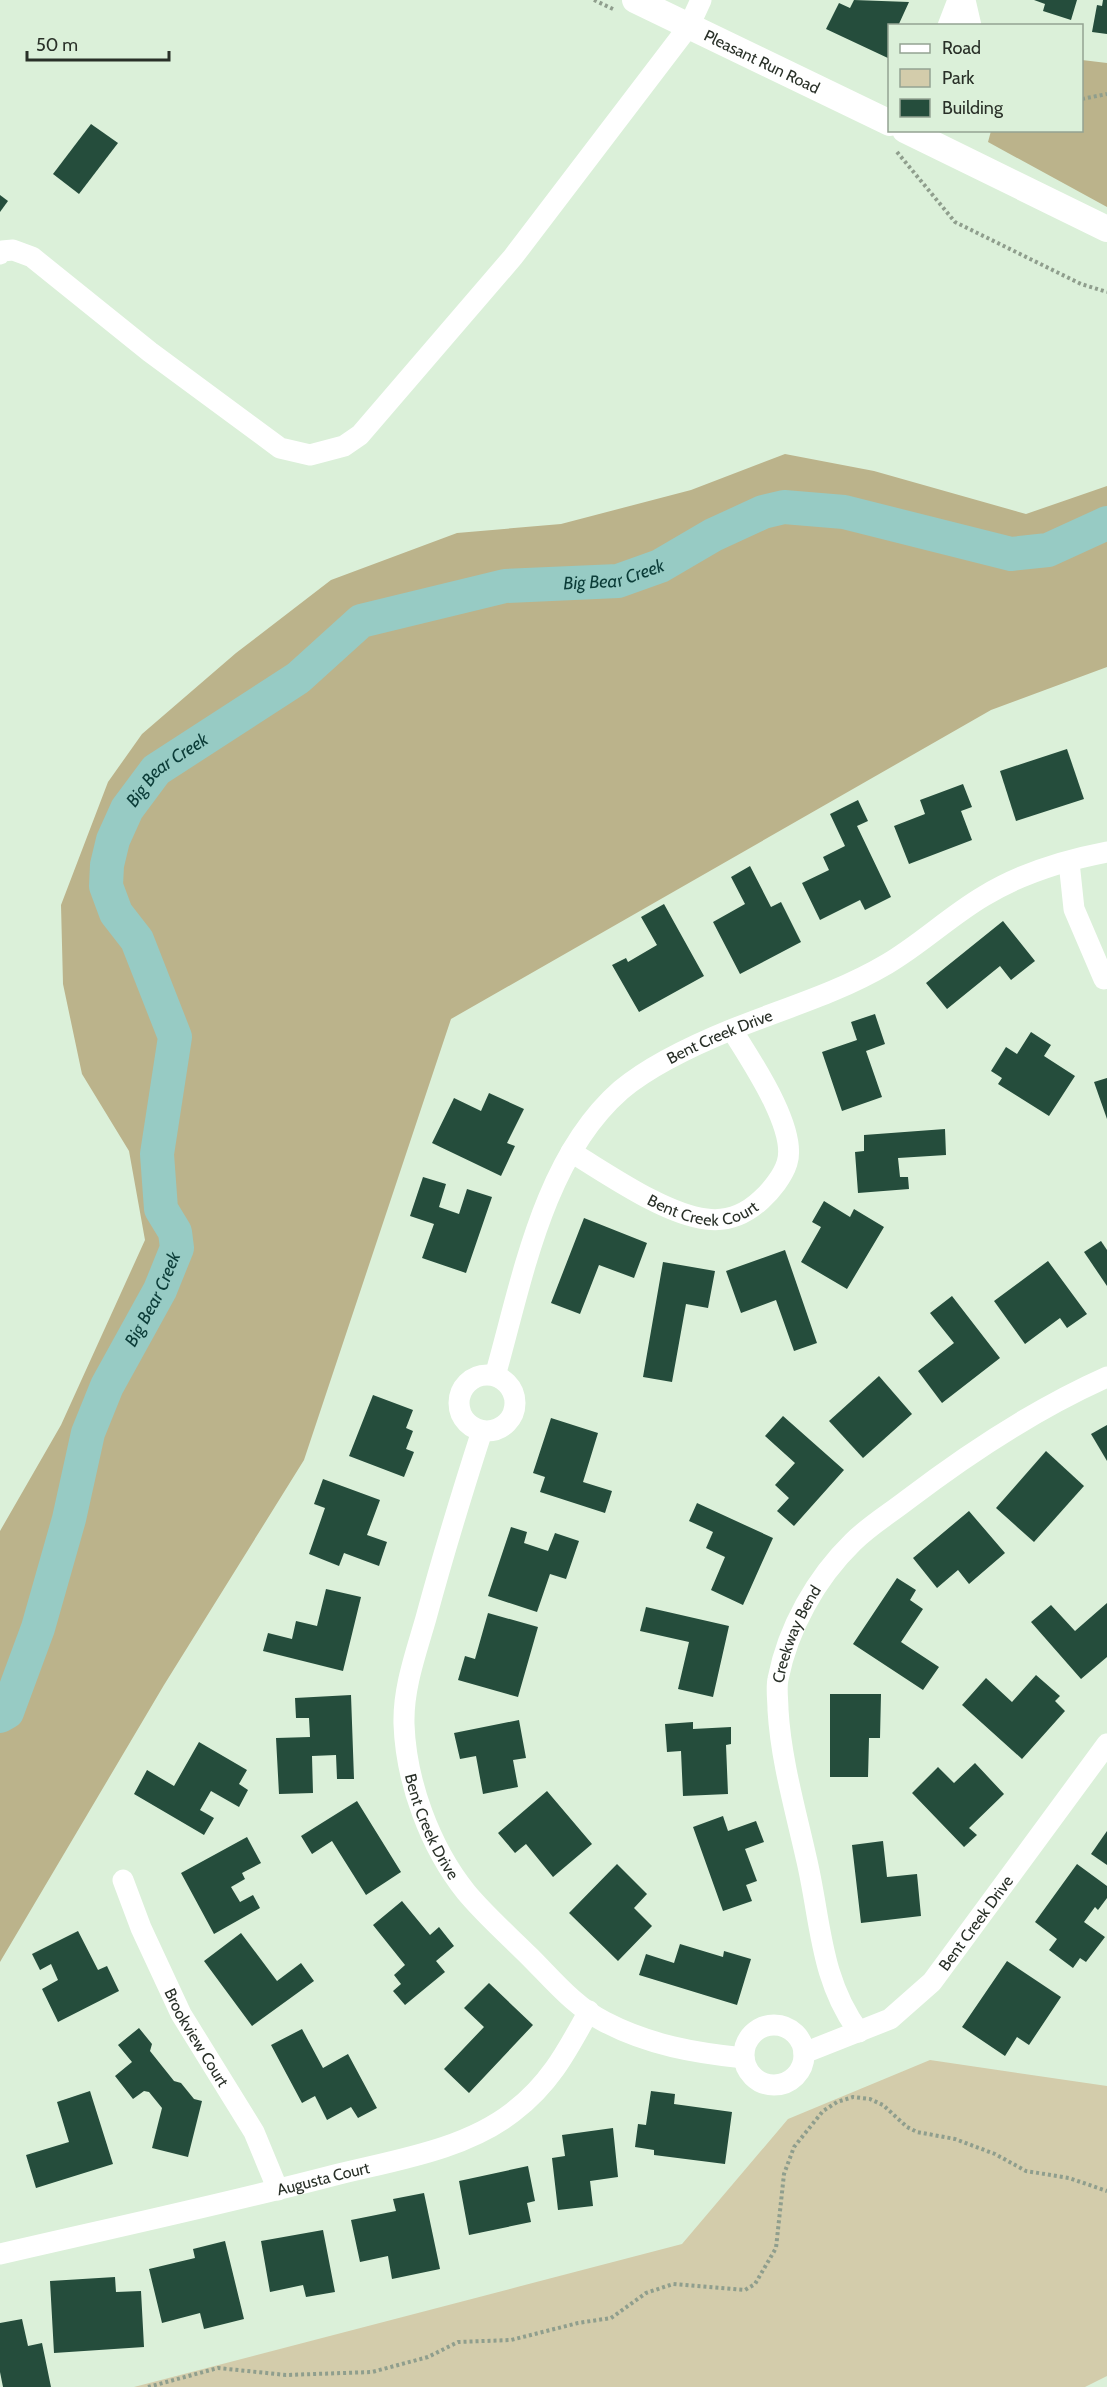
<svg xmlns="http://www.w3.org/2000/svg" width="1107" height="2387" font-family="Cabin,sans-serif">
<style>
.green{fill:#d3ccab}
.forest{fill:#bbb38b}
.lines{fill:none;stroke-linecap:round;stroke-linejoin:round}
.river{stroke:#97cbc4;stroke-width:34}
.building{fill:#254d3c}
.path{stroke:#8f9e8d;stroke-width:4;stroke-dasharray:3 3;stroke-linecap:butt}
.minor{stroke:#fff;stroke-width:21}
.major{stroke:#fff;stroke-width:26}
.labels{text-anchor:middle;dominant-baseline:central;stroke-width:6;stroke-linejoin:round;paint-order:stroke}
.street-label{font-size:16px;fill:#293028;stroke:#dbf0d9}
.water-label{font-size:18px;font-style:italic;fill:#0b3c38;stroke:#dbf0d9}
</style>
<rect width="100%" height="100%" fill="#dbf0d9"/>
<polygon class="green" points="930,2060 1107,2086 1107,2376 1085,2387 134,2387 682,2244 788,2119"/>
<g class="forest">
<polygon points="1082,60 1107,63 1107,207 988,142 991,131 1082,130"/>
<polygon points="785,454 874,471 1026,514 1107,486 1107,667 991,710 451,1019 304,1460 164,1685 0,1962 0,1531 61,1425 145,1240 129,1151 82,1074 63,984 61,905 108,782 142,734 236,653 331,580 457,533 561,524 691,490"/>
</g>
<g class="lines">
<path class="river" id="s1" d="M0 1716 7 1712 38 1628 69 1519 88 1433 107 1386 160 1290 177 1248 175 1232 161 1209 157 1154 175 1037 137 940 116 913 106 886 107 865 113 840 127 809 156 770 298 678 361 621 505 586 618 581 660 566 713 535 763 512 784 507 844 512 1011 554 1048 550 1107 523"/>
</g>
<g class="building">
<polygon points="854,0 909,2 898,26 890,26 890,59 826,29 839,3 850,8"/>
<polygon points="1034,0 1077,0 1071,20 1043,11 1045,4"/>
<polygon points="1103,0 1107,0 1107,34 1092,32 1097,5 1102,6"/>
<polygon points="91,124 118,143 79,194 53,174"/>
<polygon points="0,195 8,201 0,212"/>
<polygon points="1067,749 1084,799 1016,821 1000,771"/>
<polygon points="963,784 972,807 961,811 972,840 909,864 894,826 925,814 920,800"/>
<polygon points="858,800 868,821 857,826 891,897 865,910 860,900 820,920 802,883 829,870 823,857 845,846 830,814"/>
<polygon points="750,866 771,907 781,902 801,942 740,974 713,922 745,904 731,877"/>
<polygon points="664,904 704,976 639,1012 612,965 626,958 628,962 657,945 641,917"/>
<polygon points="1003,921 1035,961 1011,980 1000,966 947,1009 926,983"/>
<polygon points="875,1014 885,1044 866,1051 882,1097 842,1111 822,1052 857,1040 851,1022"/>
<polygon points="1031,1032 1051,1045 1044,1056 1075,1076 1049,1116 998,1084 1002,1078 991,1071 1006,1047 1017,1054"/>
<polygon points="1107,1078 1107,1119 1094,1082"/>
<polygon points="489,1093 524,1109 507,1143 515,1146 501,1176 432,1143 454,1098 481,1111"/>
<polygon points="945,1129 946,1155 898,1158 900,1177 908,1177 909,1189 858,1193 855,1152 864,1151 864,1135"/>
<polygon points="423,1177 446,1184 439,1207 459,1214 467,1189 492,1197 466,1273 422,1258 434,1224 410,1216"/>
<polygon points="824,1201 850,1217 854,1209 884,1227 847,1289 801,1262 821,1227 812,1222"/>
<polygon points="584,1218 647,1243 634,1278 599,1265 580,1314 551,1303"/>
<polygon points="1101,1241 1107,1250 1107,1286 1084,1252"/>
<polygon points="785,1250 817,1343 794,1351 776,1300 741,1313 726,1271"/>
<polygon points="1048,1261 1087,1314 1067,1328 1060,1318 1025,1344 994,1301"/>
<polygon points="663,1262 715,1271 708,1308 686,1304 672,1382 643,1377"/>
<polygon points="952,1296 1000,1358 942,1403 918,1371 954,1343 930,1313"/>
<polygon points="879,1376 912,1414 863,1458 829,1421"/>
<polygon points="373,1395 413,1410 406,1428 413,1431 406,1449 414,1452 404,1477 349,1456"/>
<polygon points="783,1416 844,1470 794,1526 777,1511 789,1498 775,1485 795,1463 765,1436"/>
<polygon points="551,1418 598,1433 583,1482 612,1491 605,1513 540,1492 545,1477 533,1473"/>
<polygon points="1107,1425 1107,1461 1091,1434"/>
<polygon points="1046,1451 1084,1486 1034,1542 996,1508"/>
<polygon points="323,1479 380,1500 367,1535 387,1542 379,1566 344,1553 339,1566 309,1554 325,1508 314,1504"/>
<polygon points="697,1503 773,1538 743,1605 711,1590 725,1557 706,1548 713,1532 689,1521"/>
<polygon points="969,1511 1005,1553 969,1584 958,1570 937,1588 913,1558"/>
<polygon points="511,1527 527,1532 524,1543 548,1551 555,1533 579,1541 566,1579 550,1574 537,1612 488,1596"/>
<polygon points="897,1578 916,1590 910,1600 923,1609 901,1642 939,1667 923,1690 853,1644"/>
<polygon points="326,1589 361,1597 343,1671 263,1651 268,1633 292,1639 296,1621 317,1626"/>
<polygon points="1107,1603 1107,1657 1081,1679 1031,1622 1051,1605 1075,1631"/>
<polygon points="646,1607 729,1626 713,1697 678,1689 689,1642 640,1631"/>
<polygon points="488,1613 538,1627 518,1697 458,1680 465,1656 475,1659"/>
<polygon points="1036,1675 1060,1696 1055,1701 1065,1711 1022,1759 962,1705 986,1678 1012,1702"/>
<polygon points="830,1694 881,1694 880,1738 869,1738 868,1777 830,1777"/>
<polygon points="351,1695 354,1779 337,1779 336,1755 312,1756 313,1793 279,1794 276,1738 310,1737 309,1718 296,1718 295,1698"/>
<polygon points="519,1720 526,1758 513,1760 518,1787 483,1794 476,1756 460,1759 454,1733"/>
<polygon points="693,1722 693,1729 731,1727 731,1744 726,1745 728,1794 683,1796 681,1751 667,1752 665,1724"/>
<polygon points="199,1742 247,1770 239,1784 248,1790 239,1807 211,1791 200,1810 214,1818 204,1835 134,1794 147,1770 174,1786"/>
<polygon points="975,1763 1004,1794 969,1828 977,1835 964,1847 912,1793 938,1767 954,1783"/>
<polygon points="547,1791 592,1844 553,1877 526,1844 515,1853 498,1833"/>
<polygon points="357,1801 401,1872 366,1895 332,1841 312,1854 301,1836"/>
<polygon points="723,1816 728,1831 756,1821 764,1842 745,1849 757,1881 746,1885 752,1901 723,1911 693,1827"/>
<polygon points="1107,1831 1107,1865 1091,1854"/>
<polygon points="247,1837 261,1863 242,1873 245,1879 231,1887 240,1902 253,1895 260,1908 214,1934 181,1873"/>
<polygon points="883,1841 887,1877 917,1874 921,1916 861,1923 852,1845"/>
<polygon points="617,1864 647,1894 634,1908 652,1926 618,1961 569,1913"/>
<polygon points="1077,1864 1107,1886 1107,1898 1098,1910 1095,1907 1084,1922 1105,1937 1086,1962 1080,1958 1073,1968 1049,1950 1057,1939 1035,1922"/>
<polygon points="402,1901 430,1935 439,1927 454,1946 436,1961 445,1972 405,2005 393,1991 401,1984 394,1975 405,1965 373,1925"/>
<polygon points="78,1931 98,1970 107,1966 119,1991 58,2022 42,1989 58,1980 51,1964 40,1970 32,1954"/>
<polygon points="241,1933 277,1981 301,1963 314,1981 252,2026 204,1961"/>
<polygon points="680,1944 723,1957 724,1951 751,1959 737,2005 639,1975 646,1954 674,1963"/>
<polygon points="1007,1961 1061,1997 1029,2045 1017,2037 1005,2056 962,2027"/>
<polygon points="489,1983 533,2025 469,2093 444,2069 484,2027 464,2008"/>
<polygon points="139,2028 152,2044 150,2051 174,2081 181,2083 194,2099 202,2101 188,2157 152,2148 162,2108 149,2092 144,2091 133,2099 115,2076 132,2062 118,2045"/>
<polygon points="302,2029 323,2068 348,2054 377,2108 358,2118 351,2107 327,2120 315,2096 302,2103 271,2045"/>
<polygon points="90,2091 113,2164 36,2188 26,2155 69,2142 57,2102"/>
<polygon points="651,2091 675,2094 674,2104 732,2112 725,2164 654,2155 654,2150 635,2147 638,2124 646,2125"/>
<polygon points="613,2128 618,2177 590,2181 593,2206 558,2210 552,2158 565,2156 562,2135"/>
<polygon points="528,2166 535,2201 527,2203 531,2222 469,2235 459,2181"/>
<polygon points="424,2193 440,2269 392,2279 388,2256 360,2262 351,2220 396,2211 393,2199"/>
<polygon points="323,2230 335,2292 306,2297 303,2285 270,2292 261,2241"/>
<polygon points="225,2241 244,2319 204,2329 200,2313 162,2323 149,2269 195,2258 193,2249"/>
<polygon points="115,2277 116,2292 141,2291 144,2347 54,2353 50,2281"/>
<polygon points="22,2319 28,2346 42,2343 51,2387 3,2387 0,2372 0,2323"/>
</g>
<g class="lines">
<g class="path">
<polyline points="594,0 615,10"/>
<polyline points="1082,99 1107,94"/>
<polyline points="897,152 955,222 1081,284 1107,292"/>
<polyline points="148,2387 218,2368 286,2375 372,2372 428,2357 458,2342 511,2340 578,2323 611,2318 646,2293 673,2284 745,2290 755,2284 776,2248 784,2174 794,2147 823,2111 837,2102 853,2097 870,2099 883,2105 907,2127 917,2132 955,2139 995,2154 1026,2171 1069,2178 1107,2191"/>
</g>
<g class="minor">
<polyline points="965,0 971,26"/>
<polyline points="948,26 958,0"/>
<polyline points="0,254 2,251 13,250 32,257 150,352 280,448 310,455 344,446 360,435 513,257 689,26 701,0"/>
<polyline points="1069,862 1074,909 1104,979"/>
<path id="s2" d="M571 1152C608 1174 664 1214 706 1219 727 1222 746 1214 761 1200 771 1191 783 1176 787 1163 798 1129 750 1059 732 1030"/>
<circle cx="487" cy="1403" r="28"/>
<path id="s3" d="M495 1376C522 1281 543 1158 621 1090 652 1064 696 1044 733 1029 785 1008 838 993 887 964 921 944 950 916 984 896 1020 874 1065 860 1107 852"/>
<path id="s4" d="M482 1431C462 1493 443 1555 426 1618 416 1653 403 1688 404 1724 406 1782 430 1847 466 1892 485 1915 509 1936 530 1957 553 1980 575 2007 605 2022 649 2045 695 2053 744 2058"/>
<path id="s5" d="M123 1880 141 1928 181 2014 254 2132 278 2190"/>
<circle cx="774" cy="2055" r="30"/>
<path id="s6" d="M859 2032C819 1978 821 1919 806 1857 795 1808 781 1760 778 1710 778 1700 776 1688 778 1679 788 1628 816 1578 853 1542 869 1526 889 1514 907 1500 970 1452 1035 1409 1107 1377"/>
<path id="s7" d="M804 2053 890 2019 932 1982 1107 1744"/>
<path id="s8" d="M0 2254C112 2228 224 2204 335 2175 395 2160 464 2150 513 2112 550 2084 567 2051 589 2011"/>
</g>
<g class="major">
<path id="s9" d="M635 0 890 123"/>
<polyline points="905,130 1107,229"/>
</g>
</g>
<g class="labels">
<g class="street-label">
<text stroke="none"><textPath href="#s9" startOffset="141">Pleasant Run Road</textPath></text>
<text stroke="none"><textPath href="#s3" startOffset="430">Bent Creek Drive</textPath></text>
<text stroke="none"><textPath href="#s2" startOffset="148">Bent Creek Court</textPath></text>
<text stroke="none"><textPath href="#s6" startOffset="414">Creekway Bend</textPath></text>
<text stroke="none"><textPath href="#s4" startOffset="411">Bent Creek Drive</textPath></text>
<text stroke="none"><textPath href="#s7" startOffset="222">Bent Creek Drive</textPath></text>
<text stroke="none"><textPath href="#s5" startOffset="174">Brookview Court</textPath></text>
<text stroke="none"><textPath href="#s8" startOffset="332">Augusta Court</textPath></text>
</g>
<g class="water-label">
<text stroke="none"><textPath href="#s1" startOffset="1530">Big Bear Creek</textPath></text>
<text stroke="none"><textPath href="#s1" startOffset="1026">Big Bear Creek</textPath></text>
<text stroke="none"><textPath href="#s1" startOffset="448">Big Bear Creek</textPath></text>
</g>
</g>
<rect x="888" y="24" width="195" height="108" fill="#dbf0d9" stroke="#94a392" stroke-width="1.5"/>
<rect x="900" y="44" width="30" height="9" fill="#ffffff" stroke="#94a392" stroke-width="1.5"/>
<text x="942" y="54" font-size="18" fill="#293028">Road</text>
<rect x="900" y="69" width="30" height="18" fill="#d3ccab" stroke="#94a392" stroke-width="1.5"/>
<text x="942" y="84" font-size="18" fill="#293028">Park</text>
<rect x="900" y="99" width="30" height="18" fill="#254d3c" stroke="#94a392" stroke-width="1.5"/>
<text x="942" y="114" font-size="18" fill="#293028">Building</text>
<path d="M27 51v9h142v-9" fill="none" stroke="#293028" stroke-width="3"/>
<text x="36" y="51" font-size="18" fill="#293028" stroke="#dbf0d9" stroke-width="4.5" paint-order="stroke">50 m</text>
</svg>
